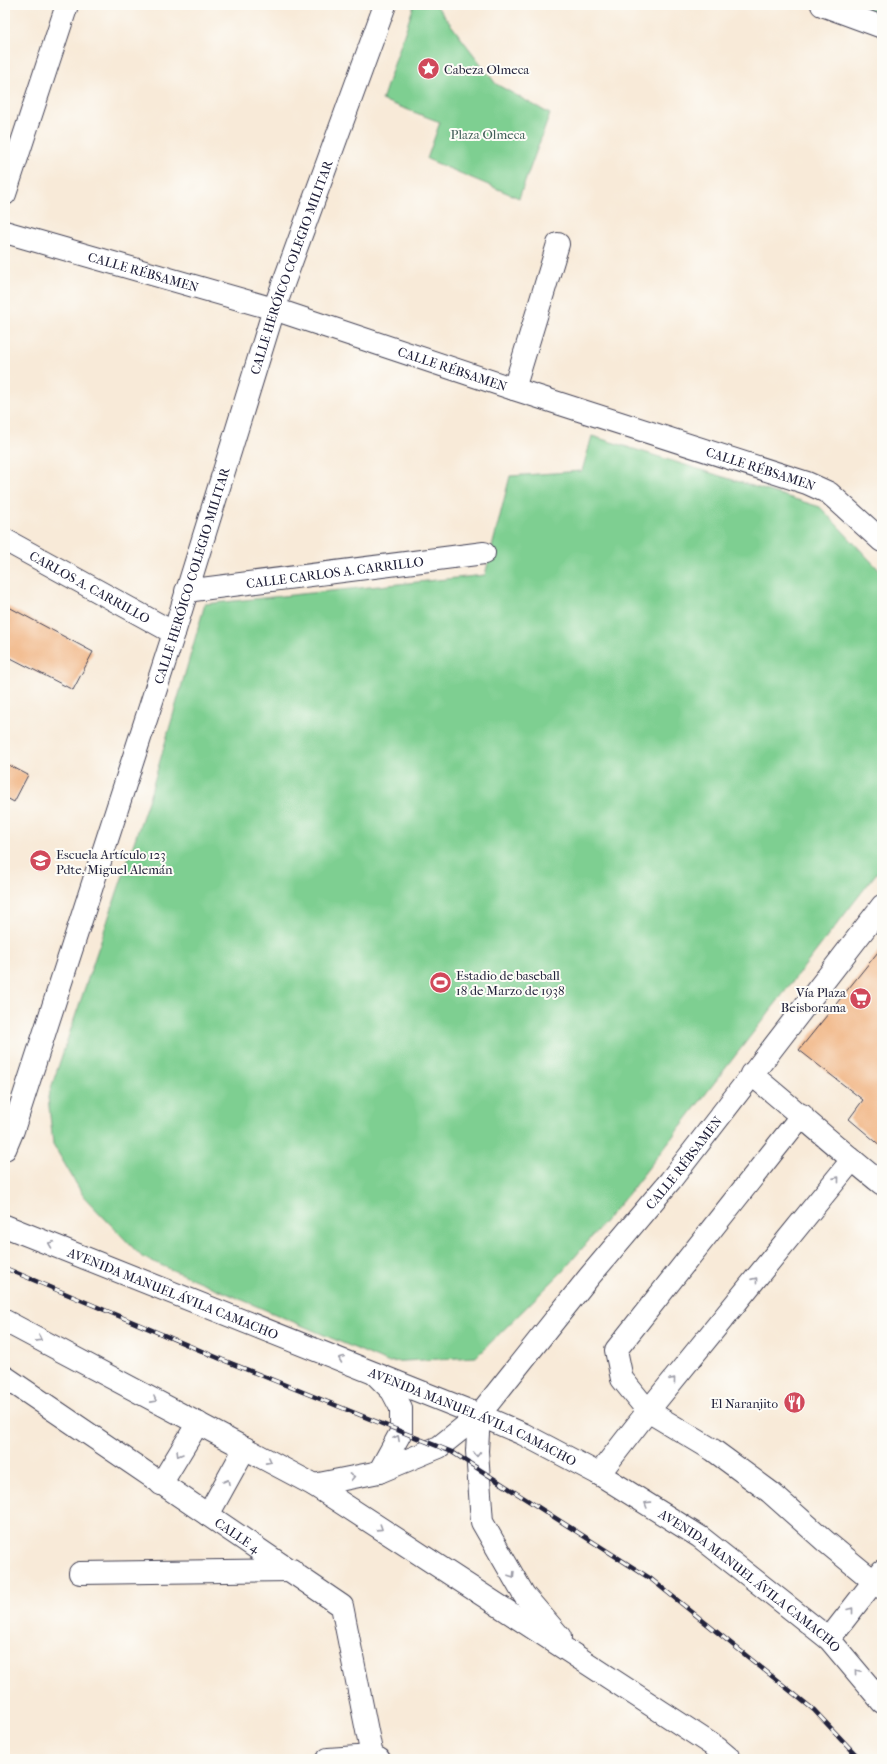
<svg xmlns="http://www.w3.org/2000/svg" width="887" height="1764" font-family="'IM FELL French Canon',serif">
<style>
.park{fill:#7ecf91;stroke:#507866}
.building{fill:#f0b17e}
.lines{fill:none;stroke-linecap:round;stroke-linejoin:round}
.minor-casing{stroke:#424053;stroke-width:24}
.major-casing{stroke:#424053;stroke-width:24}
.minor{stroke:#fff;stroke-width:22}
.major{stroke:#fff;stroke-width:22}
.rail-casing{stroke:#22223b;stroke-width:4.5}
.rail{stroke:#fdfcf7;stroke-width:3;stroke-dasharray:9;stroke-linecap:butt}
.oneway{stroke:#9c9ca7}
.labels{text-anchor:middle;dominant-baseline:central;stroke-width:4;stroke-linejoin:round;paint-order:stroke}
.poi-label{font-size:13px;fill:#22223b;stroke:#fdfcf7;text-anchor:start}
.park-label{font-size:13px;fill:#425f59;stroke:#fdfcf7}
.street-label{font-size:13px;fill:#22223b;stroke:#fdfcf7}
</style>
<rect width="100%" height="100%" fill="#fdfcf7"/>
<filter id="ink" filterUnits="userSpaceOnUse"><feTurbulence type="fractalNoise" baseFrequency=".025" numOctaves="2"/><feDisplacementMap in="SourceGraphic" scale="8" xChannelSelector="R" yChannelSelector="G"/><feConvolveMatrix kernelMatrix="1 2 1 2 8 2 1 2 1" color-interpolation-filters="sRGB"/></filter>
<filter id="wash" filterUnits="userSpaceOnUse"><feTurbulence type="fractalNoise" baseFrequency=".012" numOctaves="4" result="noise"/><feDisplacementMap in="SourceGraphic" scale="16" xChannelSelector="R" yChannelSelector="G"/><feGaussianBlur stdDeviation="0.9" result="paint"/><feColorMatrix in="noise" values="0 0 0 0 0 0 0 0 0 0 0 0 0 0 0 0 0 1.4 0 .05"/><feComposite in="paint" operator="in"/></filter>
<g filter="url(#wash)">
<rect width="100%" height="100%" fill="#f8ead8"/>
<g class="park">
<polygon points="414,5 436,5 496,84 550,114 519,198 427,159 440,122 382,100"/>
<polygon points="843,5 882,5 882,18"/>
<polygon points="592,436 820,507 882,573 882,866 629,1193 563,1271 476,1357 387,1362 142,1257 84,1197 53,1144 48,1097 151,792 205,604 485,575 510,476 582,471"/>
</g>
<g id="blocks">
<g class="building">
<polygon points="5,605 93,652 73,690 5,655"/>
<polygon points="5,763 28,775 14,802 5,797"/>
<polygon points="882,947 882,1147 849,1119 863,1100 799,1050"/>
</g>
</g>
</g>
<g filter="url(#ink)">
<use href="#blocks" fill-opacity="0" stroke="#424053" stroke-width="1"/>
<g class="lines">
<defs>
<g id="minor">
<polyline points="822,5 882,27"/>
<polyline points="5,194 67,5"/>
<path id="s1" d="M5 232 274 309 514 389 807 483 829 493 882 541"/>
<polyline points="514,389 558,244"/>
<path id="s2" d="M5 540 174 633"/>
<path id="s3" d="M186 591 484 553"/>
<path d="M751 1074C795 1110 837 1148 882 1184"/>
<polyline points="802,1115 616,1350 622,1379 648,1411 713,1450 770,1492 825,1541 882,1588"/>
<path id="s4" d="M5 1149 13 1130 174 633 274 309 385 5"/>
<path id="s5" d="M5 1377 342 1606 372 1756"/>
<path id="s6" d="M479 1415 589 1277 670 1181 882 906"/>
<polyline points="599,1474 648,1411 852,1160"/>
<polyline points="161,1484 198,1423"/>
<polyline points="208,1515 245,1448"/>
<polyline points="80,1573 292,1570"/>
<polyline points="829,1639 882,1571"/>
<polyline points="328,1759 372,1756 379,1759"/>
</g>
<g id="major">
<path id="s7" d="M5 1226 479 1415 523 1434 599 1474 700 1537 829 1639 882 1702"/>
<polyline points="5,1321 314,1485 717,1748 730,1759"/>
<polyline points="375,1374 392,1391 401,1408 401,1432 379,1472"/>
<polyline points="479,1415 477,1451 482,1522 524,1595 560,1637"/>
<polyline points="314,1485 379,1472 439,1447 479,1415"/>
</g>
</defs>
<use href="#minor" class="minor-casing"/>
<use href="#major" class="major-casing"/>
<use href="#minor" class="minor"/>
<use href="#major" class="major"/>
<defs>
<polyline id="rail" points="5,1268 223,1360 452,1452 651,1579 814,1710 860,1759"/>
</defs>
<use href="#rail" class="rail-casing"/>
<use href="#rail" class="rail"/>
</g>
<defs><path id="oneway-chevron" d="M-2-3.5L2.5 0L-2 3.5" fill="none" stroke-width="1.6" stroke-linecap="round" stroke-linejoin="round"/></defs>
<g class="oneway">
<use href="#oneway-chevron" transform="translate(837 1179) rotate(-51)"/>
<use href="#oneway-chevron" transform="translate(51 1244) rotate(-158)"/>
<use href="#oneway-chevron" transform="translate(755 1280) rotate(-51)"/>
<use href="#oneway-chevron" transform="translate(39 1339) rotate(28)"/>
<use href="#oneway-chevron" transform="translate(341 1359) rotate(-158)"/>
<use href="#oneway-chevron" transform="translate(673 1380) rotate(-51)"/>
<use href="#oneway-chevron" transform="translate(154 1400) rotate(28)"/>
<use href="#oneway-chevron" transform="translate(397 1438) rotate(-62)"/>
<use href="#oneway-chevron" transform="translate(179 1454) rotate(121)"/>
<use href="#oneway-chevron" transform="translate(477 1454) rotate(90)"/>
<use href="#oneway-chevron" transform="translate(269 1461) rotate(28)"/>
<use href="#oneway-chevron" transform="translate(352 1477) rotate(-11)"/>
<use href="#oneway-chevron" transform="translate(227 1482) rotate(-61)"/>
<use href="#oneway-chevron" transform="translate(647 1504) rotate(-148)"/>
<use href="#oneway-chevron" transform="translate(380 1528) rotate(33)"/>
<use href="#oneway-chevron" transform="translate(512 1575) rotate(58)"/>
<use href="#oneway-chevron" transform="translate(851 1610) rotate(-52)"/>
<use href="#oneway-chevron" transform="translate(857 1672) rotate(-130)"/>
</g>
</g>
<defs>
<symbol id="sight-disc" viewBox="-11 -11 22 22"><circle r="9.5" fill="#d1495b" stroke="#fdfcf7"/><path d="M0-6L1.8-2.2L6-1.7L2.9 1.2L3.7 5.4L0 3.3L-3.7 5.4L-2.9 1.2L-6-1.7L-1.8-2.2Z" fill="#fff"/></symbol>
<symbol id="school-disc" viewBox="-11 -11 22 22"><circle r="9.5" fill="#d1495b" stroke="#fdfcf7"/><path d="M0-5L7-2L0 1L-7-2ZM-4 1L0 2.5L4 1V4Q0 6-4 4Z" fill="#fff"/></symbol>
<symbol id="stadium-disc" viewBox="-11 -11 22 22"><circle r="9.5" fill="#d1495b" stroke="#fdfcf7"/><path d="M0-5a6.5 5 0 1 0 0 10a6.5 5 0 1 0 0-10ZM-3.5-1.8h7v3.6h-7Z" fill="#fff"/></symbol>
<symbol id="supermarket-disc" viewBox="-11 -11 22 22"><circle r="9.5" fill="#d1495b" stroke="#fdfcf7"/><path d="M-6-5.5h2.5l.6 2H6L4.5 2H-2.5L-4.4-4H-6ZM-1.5 3.2a1.3 1.3 0 1 0 .1 0ZM3 3.2a1.3 1.3 0 1 0 .1 0Z" fill="#fff"/></symbol>
<symbol id="restaurant-disc" viewBox="-11 -11 22 22"><circle r="9.5" fill="#d1495b" stroke="#fdfcf7"/><path d="M-5-6h1v4h1v-4h1v4h1v-4h1v5L-1.5 .5V6h-2V.5L-5-1ZM5-6V6H3V1.5H1.5Q1.5-4 5-6Z" fill="#fff"/></symbol>
</defs>
<g fill-rule="evenodd">
<use href="#sight-disc" x="416" y="56" width="25" height="25"/>
<use href="#school-disc" x="28" y="848" width="25" height="25"/>
<use href="#stadium-disc" x="428" y="970" width="25" height="25"/>
<use href="#supermarket-disc" x="848" y="986" width="25" height="25"/>
<use href="#restaurant-disc" x="782" y="1390" width="25" height="25"/>
</g>
<g class="labels">
<g class="poi-label">
<text x="444" y="69">Cabeza Olmeca</text>
<text x="56" y="854">Escuela Artículo 123<tspan x="56" dy="15">Pdte. Miguel Alemán</tspan></text>
<text x="456" y="975">Estadio de baseball<tspan x="456" dy="15">18 de Marzo de 1938</tspan></text>
<text x="846" y="992" text-anchor="end">Vía Plaza<tspan x="846" dy="15">Beisborama</tspan></text>
<text x="778" y="1403" text-anchor="end">El Naranjito</text>
</g>
<g class="park-label">
<text x="488" y="134">Plaza Olmeca</text>
</g>
<g class="street-label">
<text stroke="none"><textPath href="#s4" startOffset="927">CALLE HERÓICO COLEGIO MILITAR</textPath></text>
<text stroke="none"><textPath href="#s1" startOffset="144">CALLE RÉBSAMEN</textPath></text>
<text stroke="none"><textPath href="#s1" startOffset="468">CALLE RÉBSAMEN</textPath></text>
<text stroke="none"><textPath href="#s1" startOffset="792">CALLE RÉBSAMEN</textPath></text>
<text stroke="none"><textPath href="#s3" startOffset="150">CALLE CARLOS A. CARRILLO</textPath></text>
<text stroke="none"><textPath href="#s4" startOffset="603">CALLE HERÓICO COLEGIO MILITAR</textPath></text>
<text stroke="none"><textPath href="#s2" startOffset="97">CARLOS A. CARRILLO</textPath></text>
<text stroke="none"><textPath href="#s6" startOffset="325">CALLE RÉBSAMEN</textPath></text>
<text stroke="none"><textPath href="#s7" startOffset="181">AVENIDA MANUEL ÁVILA CAMACHO</textPath></text>
<text stroke="none"><textPath href="#s7" startOffset="505">AVENIDA MANUEL ÁVILA CAMACHO</textPath></text>
<text stroke="none"><textPath href="#s5" startOffset="281">CALLE 4</textPath></text>
<text stroke="none"><textPath href="#s7" startOffset="829">AVENIDA MANUEL ÁVILA CAMACHO</textPath></text>
</g>
</g>
<rect width="887" height="1764" fill="none" stroke="#fdfcf7" stroke-width="20"/>
</svg>
